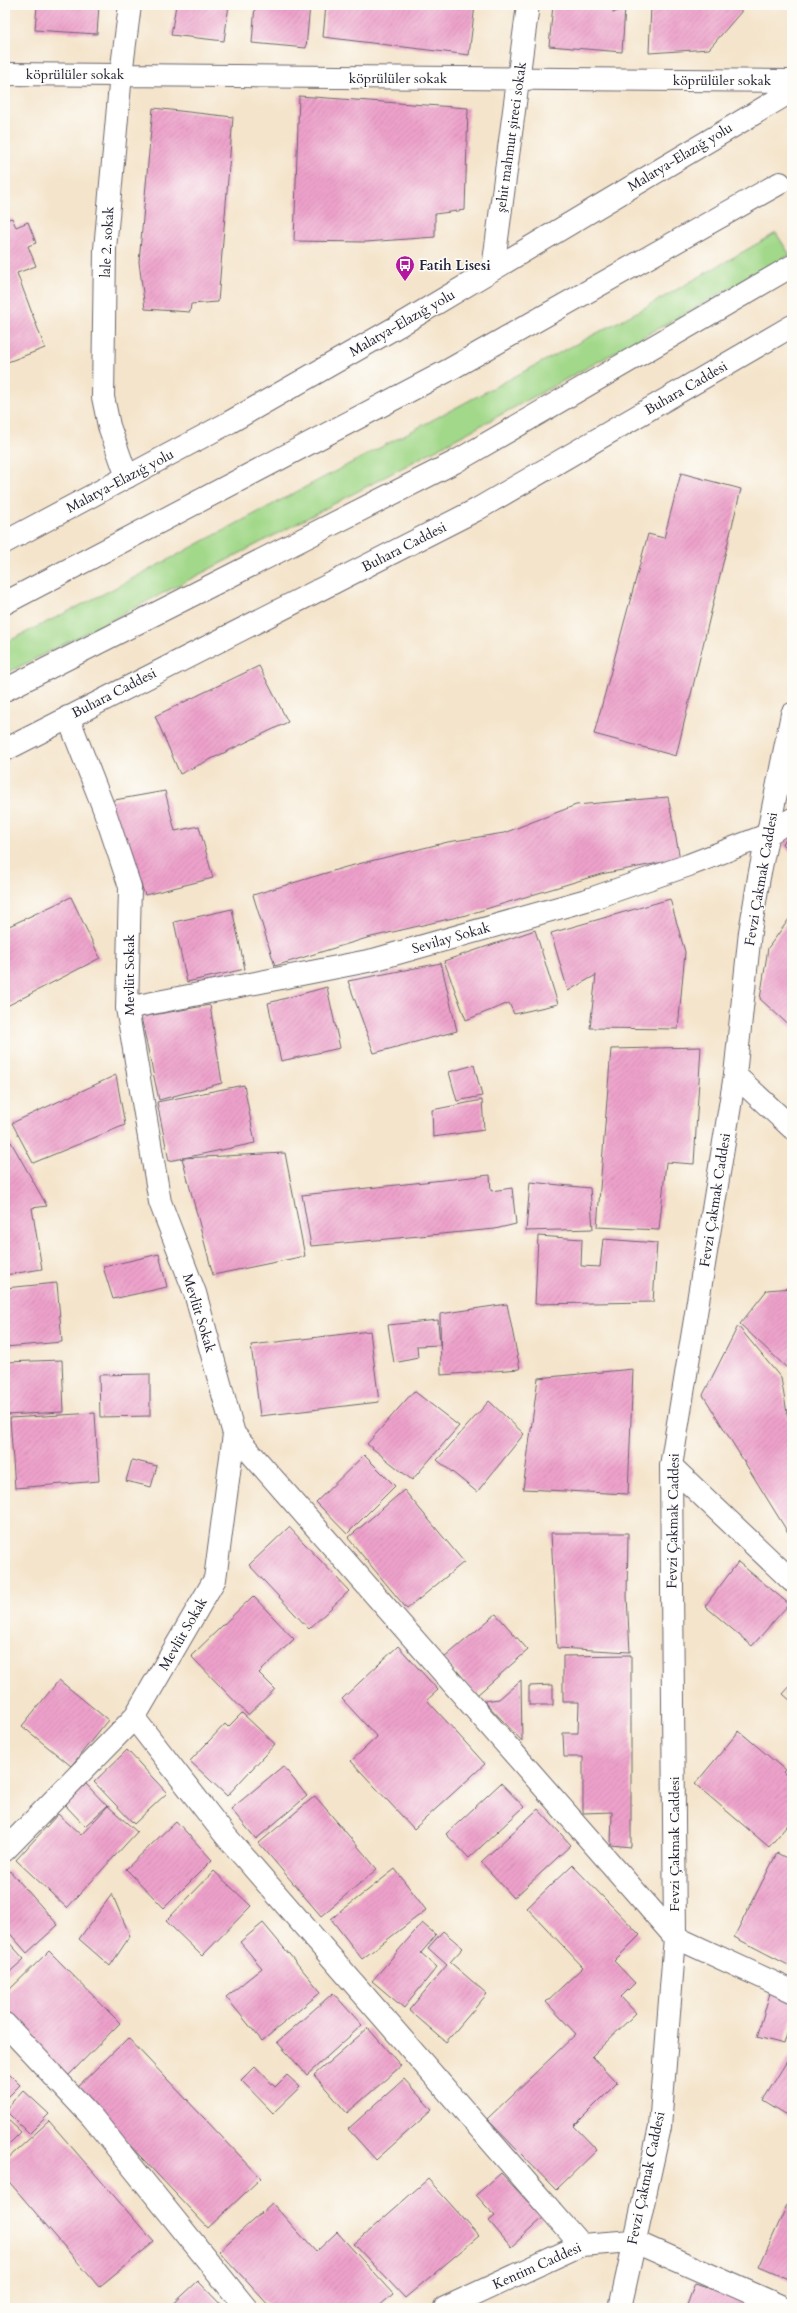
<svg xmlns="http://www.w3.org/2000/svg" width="797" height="2313" font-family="Cardo,serif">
<defs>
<pattern id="building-hatch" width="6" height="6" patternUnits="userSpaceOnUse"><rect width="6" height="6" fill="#eda1ca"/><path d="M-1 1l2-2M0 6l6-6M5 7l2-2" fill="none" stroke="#cb8aae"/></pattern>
</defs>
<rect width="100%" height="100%" fill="#fdfcf7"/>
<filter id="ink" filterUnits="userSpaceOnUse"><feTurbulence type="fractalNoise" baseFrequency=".025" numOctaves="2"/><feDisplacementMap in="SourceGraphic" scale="8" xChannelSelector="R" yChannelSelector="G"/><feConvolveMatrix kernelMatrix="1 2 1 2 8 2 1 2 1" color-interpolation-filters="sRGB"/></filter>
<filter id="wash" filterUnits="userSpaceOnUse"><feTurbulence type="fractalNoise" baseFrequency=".012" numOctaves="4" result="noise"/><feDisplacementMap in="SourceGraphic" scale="16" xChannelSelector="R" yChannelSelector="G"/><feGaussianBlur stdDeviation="0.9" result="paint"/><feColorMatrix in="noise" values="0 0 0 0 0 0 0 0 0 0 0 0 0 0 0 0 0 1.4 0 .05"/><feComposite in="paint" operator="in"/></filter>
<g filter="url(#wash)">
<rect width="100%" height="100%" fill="#f4e4cb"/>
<!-- green -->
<path fill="#a2d889" stroke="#627d62" d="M 776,233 L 790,255 C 531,401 270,540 5,674 L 5,643 L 109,591 L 648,306 Z"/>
<g id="blocks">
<!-- building -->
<path fill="url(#building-hatch)" d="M 37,5 L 99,5 L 97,34 L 35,30 Z
M 176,5 L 229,5 L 224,41 L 171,35 Z
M 255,5 L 310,5 L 306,48 L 252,43 Z
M 326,5 L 475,5 L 469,55 L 323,37 Z
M 553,5 L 614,5 L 613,13 L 625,8 L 622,52 L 549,46 Z
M 651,5 L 741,5 L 741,12 L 709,49 L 649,53 Z
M 299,96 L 468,108 L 465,210 L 435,214 L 435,237 L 366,242 L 294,241 Z
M 153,108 L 233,117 L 218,302 L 191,304 L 190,312 L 145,309 L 139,262 Z
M 12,218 L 16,227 L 28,222 L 36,243 L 28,246 L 36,266 L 17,273 L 45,348 L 5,363 L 5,220 Z
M 681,473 L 741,489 L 676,756 L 594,734 L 648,534 L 664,538 Z
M 259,666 L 288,722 L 180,774 L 155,716 Z
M 165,791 L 175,831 L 199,826 L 213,878 L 145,895 L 109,801 Z
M 668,797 L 680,859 L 601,874 L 466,915 L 367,938 L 275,966 L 253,895 L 346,867 L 448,842 L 504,833 L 576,805 Z
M 792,835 L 792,854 L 782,844 Z
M 71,897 L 100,958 L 5,1007 L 5,928 Z
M 670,899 L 685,952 L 678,1029 L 590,1028 L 596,975 L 568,991 L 551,933 Z
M 232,909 L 245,969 L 187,982 L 174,922 Z
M 792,915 L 792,1028 L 760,999 L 768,948 Z
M 535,930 L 558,1004 L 514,1014 L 509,1003 L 466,1020 L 444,961 Z
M 441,963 L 457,1031 L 374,1053 L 348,981 Z
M 327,987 L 340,1048 L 281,1061 L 268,1003 Z
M 210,1005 L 222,1083 L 159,1100 L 141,1017 Z
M 701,1047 L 694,1164 L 666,1162 L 659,1230 L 597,1227 L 611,1049 Z
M 474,1065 L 482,1096 L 457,1101 L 449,1072 Z
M 116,1075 L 125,1125 L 33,1163 L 12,1123 Z
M 244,1085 L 255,1143 L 169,1161 L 157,1102 Z
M 482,1100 L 484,1130 L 433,1137 L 432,1110 Z
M 11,1142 L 47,1206 L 32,1208 L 42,1269 L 5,1275 L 5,1145 Z
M 285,1153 L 305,1256 L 213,1275 L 182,1158 Z
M 490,1175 L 491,1191 L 512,1188 L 516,1224 L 495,1229 L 311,1246 L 302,1195 Z
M 530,1182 L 590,1188 L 593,1229 L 526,1231 Z
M 538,1236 L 582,1239 L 581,1266 L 600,1267 L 603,1239 L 657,1243 L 653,1302 L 535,1304 Z
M 159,1254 L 167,1287 L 113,1299 L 103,1267 Z
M 57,1283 L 62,1342 L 5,1347 L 5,1288 Z
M 792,1288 L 792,1362 L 787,1368 L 740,1324 L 767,1290 Z
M 507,1304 L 520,1369 L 441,1375 L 440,1314 Z
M 438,1320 L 440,1345 L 417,1346 L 418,1358 L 394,1363 L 388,1325 Z
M 738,1326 L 781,1378 L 787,1413 L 792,1407 L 792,1417 L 787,1413 L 792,1437 L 792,1539 L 703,1395 Z
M 370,1331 L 379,1402 L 260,1416 L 251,1345 Z
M 62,1360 L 64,1412 L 5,1415 L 5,1362 Z
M 633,1369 L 628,1494 L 523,1489 L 538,1378 Z
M 150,1374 L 150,1416 L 100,1417 L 99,1375 Z
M 414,1391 L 459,1426 L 412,1480 L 367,1444 Z
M 489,1401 L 524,1434 L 477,1492 L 437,1460 Z
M 95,1413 L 99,1481 L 15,1488 L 10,1418 Z
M 364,1455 L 395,1486 L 347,1534 L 316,1502 Z
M 132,1460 L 157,1466 L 151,1487 L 126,1481 Z
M 404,1490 L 464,1562 L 407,1609 L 348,1538 Z
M 289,1527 L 349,1591 L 309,1629 L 249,1565 Z
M 551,1533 L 628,1533 L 627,1596 L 630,1652 L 557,1648 Z
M 738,1562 L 789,1604 L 752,1646 L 705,1606 Z
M 253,1596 L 294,1639 L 259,1673 L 275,1689 L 248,1715 L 191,1656 Z
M 496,1614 L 528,1650 L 477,1695 L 444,1658 Z
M 398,1646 L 438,1690 L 427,1700 L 485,1764 L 414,1829 L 351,1761 L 377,1737 L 342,1699 Z
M 631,1655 L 631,1847 L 611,1845 L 612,1812 L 583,1813 L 583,1757 L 564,1757 L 563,1733 L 578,1733 L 579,1702 L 563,1702 L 563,1656 Z
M 59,1680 L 108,1720 L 71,1766 L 22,1726 Z
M 521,1680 L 522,1741 L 484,1701 L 499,1699 Z
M 792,1684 L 792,1702 L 783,1694 Z
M 553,1685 L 553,1705 L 529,1705 L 529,1686 Z
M 242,1713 L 275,1744 L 227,1796 L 190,1761 L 225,1724 L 228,1727 Z
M 739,1731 L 785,1770 L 783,1772 L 792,1780 L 792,1820 L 769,1847 L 695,1784 Z
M 127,1750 L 167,1793 L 134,1824 L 94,1782 Z
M 283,1766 L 307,1796 L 256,1839 L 231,1809 Z
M 501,1783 L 524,1807 L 469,1858 L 446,1834 Z
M 86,1784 L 107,1806 L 85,1826 L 65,1805 Z
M 315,1796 L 377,1869 L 321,1916 L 259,1843 Z
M 108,1806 L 137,1832 L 67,1908 L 16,1860 L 58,1814 L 81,1835 Z
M 538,1809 L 571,1845 L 514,1898 L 481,1862 Z
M 176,1821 L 212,1860 L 164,1908 L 126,1869 Z
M 777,1853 L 792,1861 L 792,1967 L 734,1937 Z
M 572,1865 L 640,1935 L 614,1961 L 635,1983 L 621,1997 L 636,2013 L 592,2056 L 617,2083 L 574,2126 L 597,2150 L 556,2190 L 487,2119 L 576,2034 L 546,2002 L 583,1967 L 527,1908 Z
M 395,1869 L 426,1910 L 362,1959 L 331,1919 Z
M 9,1870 L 58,1925 L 27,1953 L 5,1928 L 5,1873 Z
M 214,1871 L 251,1906 L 202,1956 L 166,1921 Z
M 112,1894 L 130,1936 L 110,1966 L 79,1939 Z
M 263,1923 L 321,1992 L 262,2041 L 226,1997 L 262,1968 L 240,1942 Z
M 422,1923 L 436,1935 L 421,1953 L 437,1967 L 404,2008 L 372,1981 Z
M 443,1931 L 463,1948 L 450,1962 L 487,1994 L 446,2042 L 409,2010 L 447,1965 L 428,1948 Z
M 5,1938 L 24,1959 L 5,1976 Z
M 49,1951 L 120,2023 L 66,2078 L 5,2016 L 5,1994 Z
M 333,1993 L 362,2025 L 307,2075 L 277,2042 Z
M 770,1993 L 792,2000 L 792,2017 L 784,2044 L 757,2037 Z
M 368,2028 L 401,2066 L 347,2113 L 314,2075 Z
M 128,2038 L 261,2178 L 208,2228 L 76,2088 Z
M 792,2053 L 792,2118 L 763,2100 Z
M 255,2066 L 275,2087 L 287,2075 L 300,2087 L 273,2113 L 241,2080 Z
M 5,2070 L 20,2085 L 5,2100 Z
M 404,2079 L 432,2110 L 376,2160 L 348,2129 Z
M 23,2090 L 49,2114 L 29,2134 L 5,2110 Z
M 5,2117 L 21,2132 L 5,2148 Z
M 49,2121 L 154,2242 L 99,2287 L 5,2177 L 5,2161 Z
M 501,2173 L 543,2218 L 511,2247 L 489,2221 L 495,2216 L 476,2195 Z
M 428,2179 L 479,2236 L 405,2298 L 354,2244 Z
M 272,2203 L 316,2252 L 337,2232 L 393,2294 L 377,2308 L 271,2308 L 219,2251 Z
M 787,2205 L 792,2207 L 792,2281 L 759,2267 Z
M 198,2281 L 224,2308 L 169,2308 Z
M 695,2283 L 750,2301 L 748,2308 L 686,2308 Z"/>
</g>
</g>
<g filter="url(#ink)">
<use href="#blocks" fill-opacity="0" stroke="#6c666d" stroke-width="1"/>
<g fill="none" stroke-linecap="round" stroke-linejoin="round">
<!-- street casing -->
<g stroke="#6c666d" stroke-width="24">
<path id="street" d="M 5,74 L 792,81
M 493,269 L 528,5
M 127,477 L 109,426 L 103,397 L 105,249 L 121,74 L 130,5
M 127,1008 L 373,960 L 590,899 L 689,865 L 767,835 L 792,819
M 735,1075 L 792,1128
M 234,1434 L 675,1937 L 792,1991
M 671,1466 L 792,1581
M 134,1718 L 225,1835 L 581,2245
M 5,1850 L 134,1718 L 215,1579 L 234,1434 L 195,1293 L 160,1202 L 127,1008 L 130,887 L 104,809 L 68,717
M 5,2024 L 92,2117 L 246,2308
M 633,2241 L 785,2308"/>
</g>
<!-- secondary casing -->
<g stroke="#6c666d" stroke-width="24">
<path id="secondary" d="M 5,542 L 230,422 L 400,325 L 792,91
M 5,750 L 476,510 L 792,326
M 445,2308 L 581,2245 L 633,2241
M 620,2308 L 660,2127 L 675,1937 L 671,1466 L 735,1075 L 750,932 L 759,877 L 792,714"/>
</g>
<!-- highway casing -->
<g stroke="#6c666d" stroke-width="24">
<path id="highway" d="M 5,603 L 447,371 L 780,183
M 5,690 L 455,462 L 792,266"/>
</g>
<!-- street -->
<use href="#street" stroke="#fff" stroke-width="22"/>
<!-- secondary -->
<use href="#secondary" stroke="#fff" stroke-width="22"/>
<!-- highway -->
<use href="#highway" stroke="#fff" stroke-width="22"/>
</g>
</g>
<!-- icons -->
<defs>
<g id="bus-pin" transform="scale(1)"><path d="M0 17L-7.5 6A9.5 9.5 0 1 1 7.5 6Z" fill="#b5179e" stroke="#fdfcf7"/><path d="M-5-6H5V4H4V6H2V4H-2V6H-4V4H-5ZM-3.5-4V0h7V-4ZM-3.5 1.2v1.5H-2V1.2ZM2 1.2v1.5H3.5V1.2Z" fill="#fff"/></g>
</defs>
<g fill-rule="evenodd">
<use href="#bus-pin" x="405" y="265"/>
</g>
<g text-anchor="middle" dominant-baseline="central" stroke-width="3" stroke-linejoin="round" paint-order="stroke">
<!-- street labels -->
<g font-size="14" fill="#22223b" stroke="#fdfcf7">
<text x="75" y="74">köprülüler sokak</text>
<text x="398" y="78">köprülüler sokak</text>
<text x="722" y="80">köprülüler sokak</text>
<text transform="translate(511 137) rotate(-82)">şehit mahmut şireci sokak</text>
<text transform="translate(680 157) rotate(-31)">Malatya-Elazığ yolu</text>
<text transform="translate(107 242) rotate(-87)">lale 2. sokak</text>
<text transform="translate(402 323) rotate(-30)">Malatya-Elazığ yolu</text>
<text transform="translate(686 388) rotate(-30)">Buhara Caddesi</text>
<text transform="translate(120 481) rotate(-28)">Malatya-Elazığ yolu</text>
<text transform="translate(404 547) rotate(-27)">Buhara Caddesi</text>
<text transform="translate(114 693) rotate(-27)">Buhara Caddesi</text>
<text transform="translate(761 879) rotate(-80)">Fevzi Çakmak Caddesi</text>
<text transform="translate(451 938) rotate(-16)">Sevilay Sokak</text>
<text transform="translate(129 975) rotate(-90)">Mevlüt Sokak</text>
<text transform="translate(715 1200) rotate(-81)">Fevzi Çakmak Caddesi</text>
<text transform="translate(199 1313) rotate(73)">Mevlüt Sokak</text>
<text transform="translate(673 1521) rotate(-89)">Fevzi Çakmak Caddesi</text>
<text transform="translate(183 1634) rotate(-60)">Mevlüt Sokak</text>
<text transform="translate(674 1844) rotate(-90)">Fevzi Çakmak Caddesi</text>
<text transform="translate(646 2178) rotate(-78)">Fevzi Çakmak Caddesi</text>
<text transform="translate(537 2266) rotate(-24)">Kentim Caddesi</text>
</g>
<!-- poi labels -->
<g font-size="14" font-weight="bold" fill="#22223b" stroke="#fdfcf7" text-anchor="start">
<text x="419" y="265">Fatih Lisesi</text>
</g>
</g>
<!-- margin -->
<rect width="797" height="2313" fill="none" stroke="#fdfcf7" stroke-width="20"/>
</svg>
